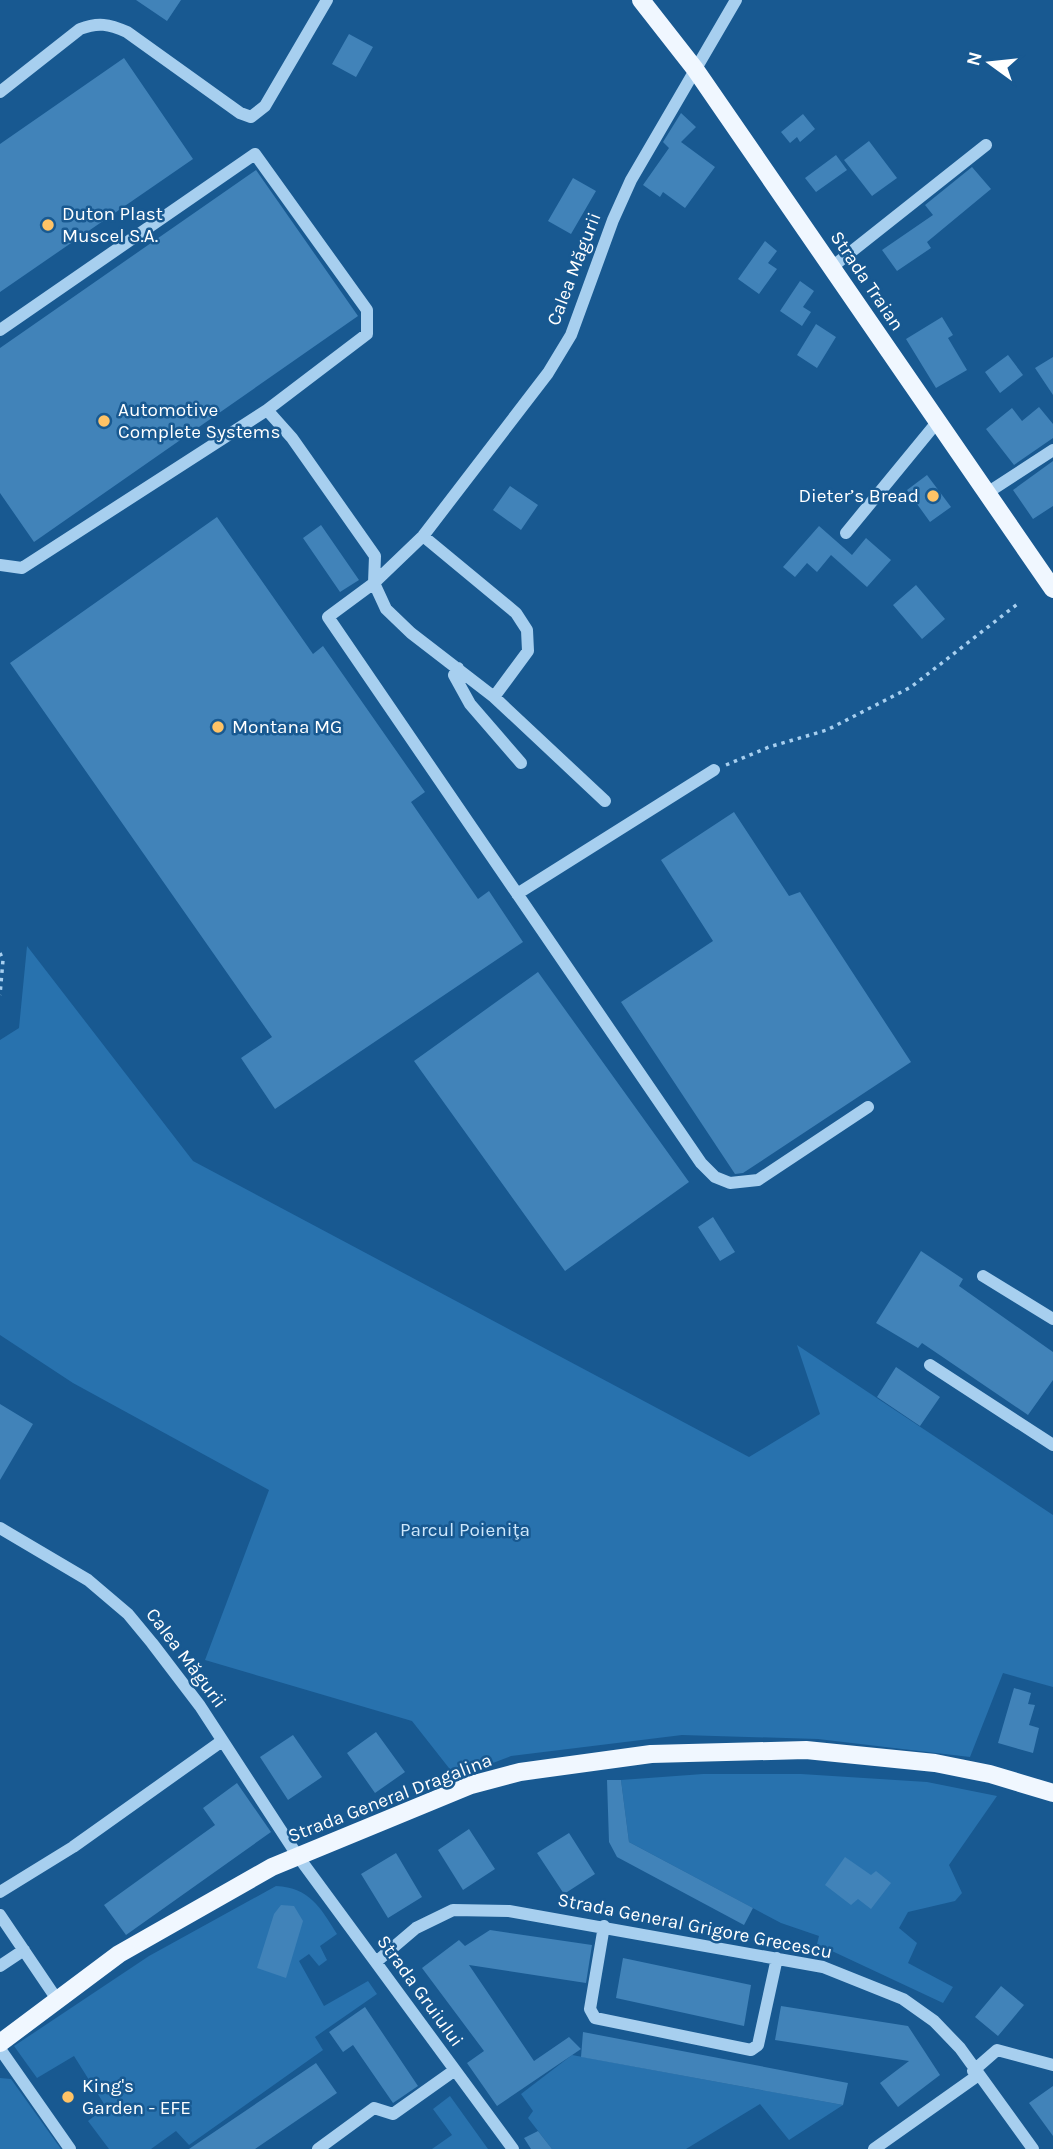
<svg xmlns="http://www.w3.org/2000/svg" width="1053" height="2149" font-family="Karla,sans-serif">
<rect width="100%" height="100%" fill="#185991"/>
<!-- green -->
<path fill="#2872ae" d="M 27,946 L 193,1161 L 749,1457 L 820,1414 L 797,1345 L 1053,1515 L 1053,1687 L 1003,1673 L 970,1757 L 818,1739 L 682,1735 L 511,1756 L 456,1777 L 412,1721 L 205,1660 L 269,1490 L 73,1383 L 0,1335 L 0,1040 L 19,1028 Z
M 703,1774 L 801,1774 L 927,1782 L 997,1796 L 949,1865 L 962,1893 L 955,1901 L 908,1912 L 899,1928 L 917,1943 L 908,1963 L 953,1987 L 943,2003 L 817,1944 L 819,1936 L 781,1923 L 629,1842 L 621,1780 Z
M 276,1886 C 310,1888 320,1907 337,1934 L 320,1946 L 327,1960 L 319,1966 L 309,1954 L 299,1961 L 324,2006 L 368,1981 L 377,1994 L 315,2037 L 323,2050 L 189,2145 L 176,2131 L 151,2149 L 109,2149 L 88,2121 L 106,2107 L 74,2056 L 37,2078 L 14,2046 L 149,1956 Z
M 572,2055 L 843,2105 L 789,2140 L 760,2104 L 686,2149 L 552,2149 L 528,2118 L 533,2111 L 521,2094 Z
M 0,2078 L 11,2079 L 61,2149 L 0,2149 Z
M 450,2096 L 488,2149 L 432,2149 L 452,2135 L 433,2109 Z"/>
<!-- building -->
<path fill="#4183b9" d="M 136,0 L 181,0 L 167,21 Z
M 349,34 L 373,47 L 356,77 L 332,64 Z
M 124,58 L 193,159 L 0,292 L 0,144 Z
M 681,113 L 696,127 L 681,142 L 715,167 L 685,208 L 663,192 L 660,197 L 643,185 L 669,148 L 663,142 Z
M 803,114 L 815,129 L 800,142 L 797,137 L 790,143 L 781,132 Z
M 869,141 L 897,178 L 872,196 L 844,160 Z
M 836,155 L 847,170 L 816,192 L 805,178 Z
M 972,167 L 991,189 L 927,242 L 931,248 L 897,271 L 882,250 L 933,215 L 925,205 Z
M 256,170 L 358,316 L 34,542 L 0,493 L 0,348 Z
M 573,178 L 596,191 L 571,234 L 548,221 Z
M 765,241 L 777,251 L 768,263 L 777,269 L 759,294 L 738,279 Z
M 800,281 L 814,291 L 803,307 L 811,312 L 802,326 L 780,311 Z
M 942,317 L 953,335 L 948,338 L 967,370 L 936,388 L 906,339 Z
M 816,324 L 836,337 L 817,368 L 797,355 Z
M 1008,355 L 1023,375 L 1000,393 L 985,372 Z
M 1053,357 L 1053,395 L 1035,368 Z
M 1039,407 L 1053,424 L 1053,438 L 1014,465 L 986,429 L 1012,408 L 1022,421 Z
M 1053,461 L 1053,506 L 1033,519 L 1013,490 Z
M 927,475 L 951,507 L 930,522 L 907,490 Z
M 510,486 L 538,505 L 521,530 L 493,510 Z
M 217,517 L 313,654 L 323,646 L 425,792 L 411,802 L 478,899 L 489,891 L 523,942 L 275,1109 L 241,1058 L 272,1037 L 10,663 Z
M 321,525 L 359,580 L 340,592 L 303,538 Z
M 819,526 L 852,555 L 866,538 L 891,560 L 867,587 L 831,555 L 817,572 L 807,563 L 795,577 L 783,567 Z
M 916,585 L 945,619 L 922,639 L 893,605 Z
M 734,812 L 789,896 L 800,892 L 911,1062 L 743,1173 L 735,1174 L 621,1002 L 713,941 L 661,860 Z
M 538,972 L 689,1182 L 565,1271 L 414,1061 Z
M 713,1217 L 735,1252 L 720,1261 L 698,1227 Z
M 921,1251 L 963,1279 L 959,1286 L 1053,1352 L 1053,1380 L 1028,1415 L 922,1343 L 918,1348 L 876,1323 Z
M 896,1367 L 940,1397 L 920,1426 L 877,1397 Z
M 0,1404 L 33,1424 L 0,1480 Z
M 1014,1688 L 1031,1693 L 1028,1704 L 1035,1705 L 1029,1725 L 1039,1728 L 1033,1753 L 998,1743 Z
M 376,1732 L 405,1772 L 375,1793 L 347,1753 Z
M 293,1735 L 322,1777 L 288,1800 L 260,1757 Z
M 607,1780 L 621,1780 L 629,1842 L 753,1908 L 744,1925 L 617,1857 L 609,1842 Z
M 237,1783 L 271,1832 L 126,1935 L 104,1905 L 215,1825 L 203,1808 Z
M 469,1829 L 495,1869 L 463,1890 L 438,1850 Z
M 569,1833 L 595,1874 L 564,1894 L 537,1853 Z
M 396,1853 L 422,1897 L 388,1918 L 361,1874 Z
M 845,1857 L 871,1875 L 876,1871 L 891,1883 L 871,1909 L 858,1899 L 851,1905 L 825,1885 Z
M 281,1905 L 294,1906 L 303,1921 L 286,1978 L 257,1968 L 274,1914 Z
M 490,1930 L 592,1945 L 586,1983 L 469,1965 L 534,2061 L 569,2037 L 581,2049 L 497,2106 L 467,2063 L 484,2051 L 422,1968 L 459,1940 L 465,1946 Z
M 623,1958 L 751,1985 L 744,2026 L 616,1998 Z
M 1001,1986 L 1024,2005 L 998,2036 L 975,2017 Z
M 781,2006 L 908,2026 L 940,2075 L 898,2107 L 880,2083 L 909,2061 L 775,2040 Z
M 365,2007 L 418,2086 L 393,2103 L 353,2045 L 343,2052 L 329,2032 Z
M 583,2032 L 848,2083 L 843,2105 L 581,2057 Z
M 316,2063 L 337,2093 L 255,2149 L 189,2149 Z
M 1053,2086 L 1053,2136 L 1029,2103 Z
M 538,2131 L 552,2149 L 531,2149 L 524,2138 Z"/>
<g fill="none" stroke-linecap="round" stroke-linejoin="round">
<!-- path -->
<path stroke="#a7cfef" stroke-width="3.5" stroke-dasharray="3.5 5" stroke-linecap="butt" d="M 726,765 L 769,747 L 827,730 L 911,687 L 1020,602
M 0,953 L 3,960 L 0,995"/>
<!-- minor -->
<path stroke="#a7cfef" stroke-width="12" d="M 736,0 L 631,180 L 613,220 L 571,335 L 548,373 L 423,536 L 374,583 L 328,617 L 701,1163 L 715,1177 L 730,1183 L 758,1180 L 868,1107
M 0,92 L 80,29 C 98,22 109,24 127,32 L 240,113 L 251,117 L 265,106 L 327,0
M 832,267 L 986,145
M 0,330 L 255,154 L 367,310 L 367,334 L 267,410 L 22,568 L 0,565
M 267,410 L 292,438 L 375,556 L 374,583 L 386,609 L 411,633 L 494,697 L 605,801
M 987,493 L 1053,450
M 846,533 L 938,421
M 423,536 L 516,613 L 527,630 L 528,651 L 494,697
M 458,668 L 454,675 L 470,704 L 521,763
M 517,894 L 714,770
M 983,1276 L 1053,1319
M 930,1365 L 1053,1445
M 0,1528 L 88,1580 L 128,1614 L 152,1643 L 200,1706 L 297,1855 L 513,2149
M 0,1892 L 73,1847 L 222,1741
M 0,1915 L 56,1998
M 604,1926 L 590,2009 L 595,2018 L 751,2050 L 758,2045 L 777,1958
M 376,1962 L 416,1928 L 453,1910 L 509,1911 L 823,1967 L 903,1999 L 934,2021 L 960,2048 L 1033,2149
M 0,1966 L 24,1950
M 0,2049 L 70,2149
M 973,2071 L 997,2050 L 1053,2065
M 318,2149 L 374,2108 L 393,2114 L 455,2070
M 874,2149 L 977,2076"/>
<!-- major -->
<path stroke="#f0f7ff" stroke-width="18" d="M 641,0 L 695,69 L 1053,589
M 0,2043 L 119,1954 L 272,1867 L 471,1785 L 520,1772 L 651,1754 L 806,1750 L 935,1763 L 990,1774 L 1053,1793"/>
</g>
<!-- markers -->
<g fill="#ffc366" stroke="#185991" stroke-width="2.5">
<circle cx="48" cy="225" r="7"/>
<circle cx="104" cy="421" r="7"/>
<circle cx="933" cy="496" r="7"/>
<circle cx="218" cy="727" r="7"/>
<circle cx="68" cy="2097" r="7"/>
</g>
<g text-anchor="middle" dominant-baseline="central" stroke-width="5" stroke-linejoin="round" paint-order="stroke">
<!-- poi labels -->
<g font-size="19" fill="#fff" stroke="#185991" text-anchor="start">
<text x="62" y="214">Duton Plast<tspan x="62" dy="22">Muscel S.A.</tspan></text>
<text x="118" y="410">Automotive<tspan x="118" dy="22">Complete Systems</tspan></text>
<text x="919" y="496" text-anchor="end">Dieter’s Bread</text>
<text x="232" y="727">Montana MG</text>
<text x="82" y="2086">King's<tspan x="82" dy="22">Garden - EFE</tspan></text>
</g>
<!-- street labels -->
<g font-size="19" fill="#fff" stroke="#185991">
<text transform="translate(574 269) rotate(-69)">Calea Măgurii</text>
<text transform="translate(867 281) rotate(56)">Strada Traian</text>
<text transform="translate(186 1658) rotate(53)">Calea Măgurii</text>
<text transform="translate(390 1798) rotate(-21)">Strada General Dragalina</text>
<text transform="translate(695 1926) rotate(11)">Strada General Grigore Grecescu</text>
<text transform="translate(420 1991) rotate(54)">Strada Gruiului</text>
</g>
<!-- park labels -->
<g font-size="19" fill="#cee7fb" stroke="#185991">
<text x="465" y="1530">Parcul Poieniţa</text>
</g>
</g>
<!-- north arrow -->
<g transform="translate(990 63) rotate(285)" stroke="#185991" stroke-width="5" paint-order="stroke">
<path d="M0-5L12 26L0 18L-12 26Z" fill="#ffffff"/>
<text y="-10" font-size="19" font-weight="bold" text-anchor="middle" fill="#ffffff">N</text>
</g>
</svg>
